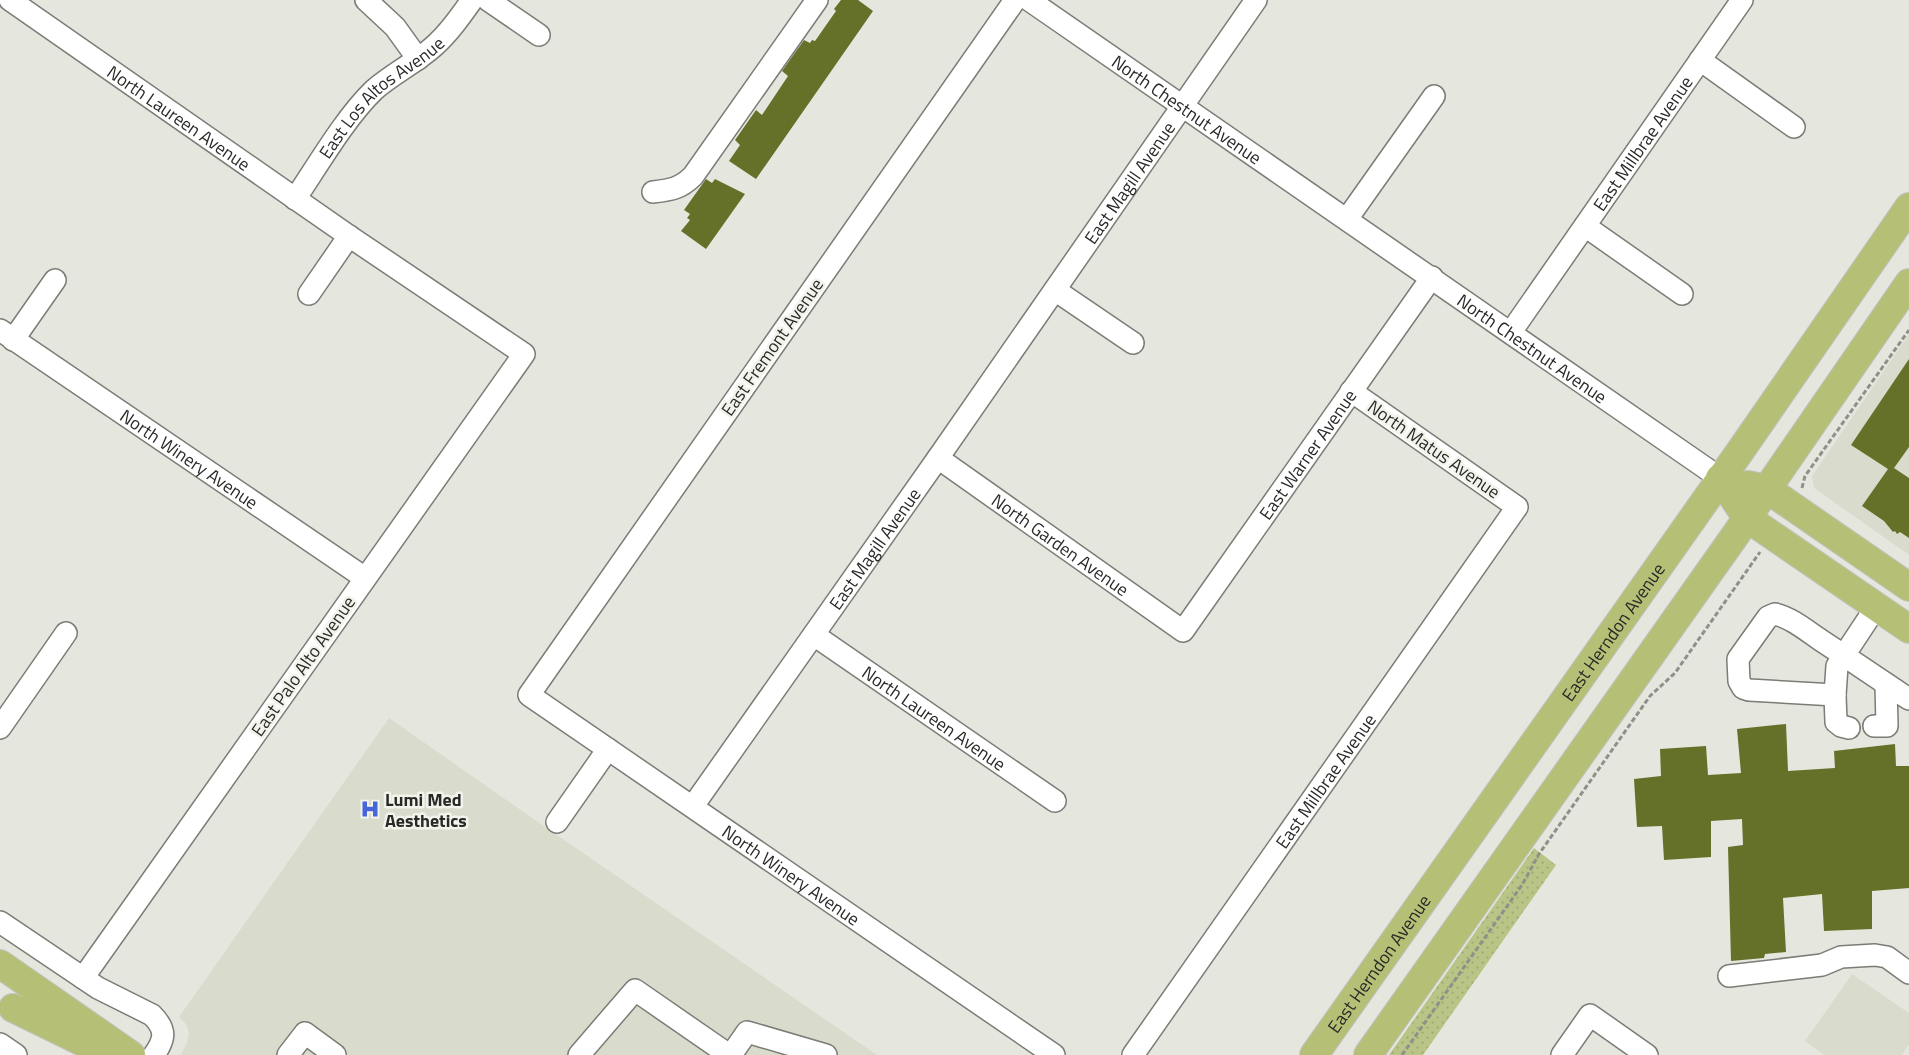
<svg xmlns="http://www.w3.org/2000/svg" width="1909" height="1055" font-family="'Titillium Web',sans-serif">
<defs>
<pattern id="park-dots" width="8" height="8" patternUnits="userSpaceOnUse" patternTransform="scale(1.25)"><rect width="8" height="8" fill="#b8c586"/><path d="M2 2h.1M6 6h.1" fill="none" stroke="#9ea974" stroke-width="1.8" stroke-linecap="round"/></pattern>
</defs>
<rect width="100%" height="100%" fill="#e5e7df"/>
<!-- built -->
<path fill="#d9dccd" d="M 1909,334 L 1909,555 L 1814,488 L 1812,476 Z
M 389,718 L 538,822 L 877,1055 L 181,1055 L 187,1043 L 189,1033 L 186,1024 L 179,1017 Z
M 1852,974 L 1909,1013 L 1909,1044 L 1902,1055 L 1824,1055 L 1805,1041 Z"/>
<!-- park -->
<path fill="url(#park-dots)" d="M 1534,848 L 1556,865 L 1423,1055 L 1389,1055 Z"/>
<!-- building -->
<path fill="#657129" d="M 841,0 L 858,0 L 873,11 L 756,179 L 729,161 L 740,145 L 735,140 L 756,110 L 762,115 L 788,76 L 782,71 L 804,40 L 810,43 L 812,40 L 815,41 L 836,11 L 834,9 Z
M 706,179 L 712,183 L 715,179 L 745,194 L 706,249 L 681,231 L 690,220 L 687,218 L 690,214 L 684,210 Z
M 1909,359 L 1909,447 L 1894,468 L 1909,478 L 1909,538 L 1900,532 L 1897,534 L 1895,531 L 1893,532 L 1884,521 L 1862,506 L 1888,469 L 1851,445 Z
M 1786,724 L 1788,771 L 1835,768 L 1834,751 L 1895,744 L 1896,766 L 1909,766 L 1909,888 L 1872,891 L 1872,929 L 1824,931 L 1822,894 L 1783,898 L 1786,952 L 1765,954 L 1764,958 L 1731,961 L 1728,847 L 1743,845 L 1742,819 L 1711,821 L 1711,857 L 1664,860 L 1662,826 L 1637,827 L 1634,779 L 1661,776 L 1660,749 L 1706,746 L 1708,775 L 1741,773 L 1737,729 Z"/>
<g fill="none" stroke-linecap="round" stroke-linejoin="round">
<!-- minor casing -->
<g stroke="#7a7c75" stroke-width="24">
<g id="minor">
<path id="s1" d="M 10,0 L 349,236 L 524,354 L 83,978"/>
<path d="M 366,0 L 395,27 L 418,59"/>
<path d="M 488,0 L 539,35"/>
<path id="s2" d="M 1015,0 L 529,695 L 1054,1055"/>
<path id="s3" d="M 1029,0 L 1720,478"/>
<path d="M 1700,60 L 1794,127"/>
<path d="M 653,192 C 670,190 680,189 693,176 L 817,0"/>
<path id="s4" d="M 295,199 C 318,165 345,118 374,90 C 392,74 415,63 433,47 C 448,34 460,17 472,0"/>
<path d="M 1347,219 L 1434,96"/>
<path d="M 1585,226 L 1682,294"/>
<path d="M 1055,290 L 1133,343"/>
<path d="M 309,294 L 349,236"/>
<path id="s5" d="M 0,330 L 365,578"/>
<path id="s6" d="M 1511,332 L 1742,0"/>
<path d="M 13,340 L 55,280"/>
<path id="s7" d="M 938,458 L 1183,631 L 1432,277"/>
<path d="M 1876,607 L 1837,666 L 1835,695 L 1749,690 L 1743,688 L 1739,681 L 1738,659 L 1768,617 L 1775,614 C 1792,618 1807,631 1822,641 C 1851,660 1880,680 1909,699"/>
<path id="s8" d="M 814,635 L 1055,801"/>
<path d="M 1835,695 L 1836,722 L 1841,726 L 1849,728"/>
<path d="M 1874,726 L 1887,726 L 1886,684"/>
<path d="M 0,728 L 66,633"/>
<path id="s9" d="M 693,806 L 938,458 L 1256,0"/>
<path d="M 557,822 L 608,749"/>
<path d="M 0,922 L 98,988 L 152,1015 C 167,1030 165,1039 154,1055"/>
<path d="M 1729,976 L 1822,965 L 1841,957 L 1875,955 L 1887,957 L 1909,973"/>
<path d="M 0,1044 L 16,1055"/>
<path d="M 288,1055 L 305,1033 L 335,1055"/>
<path d="M 579,1055 L 635,990 L 729,1055"/>
<path d="M 731,1055 L 747,1032 L 826,1055"/>
<path id="s10" d="M 1133,1055 L 1517,507 L 1351,391"/>
<path d="M 1562,1055 L 1590,1015 L 1647,1055"/>
</g>
</g>
<!-- major casing -->
<g stroke="#c3c3c3" stroke-width="30">
<g id="major">
<path d="M 1720,478 L 1747,518 L 1909,629"/>
<path d="M 1748,485 L 1767,489 L 1909,587"/>
<path d="M 0,964 L 131,1055"/>
<path d="M 13,1008 L 99,1050"/>
<path id="s11" d="M 1314,1055 L 1741,450 L 1909,207"/>
<path d="M 1368,1055 L 1734,537 L 1909,283"/>
</g>
</g>
<!-- path -->
<path stroke="#8e908a" stroke-width="3" stroke-dasharray="5 2.5" stroke-linecap="butt" d="M 1802,488 L 1805,476 L 1909,330
M 1402,1055 L 1522,885 L 1539,854 L 1650,696 L 1675,673 L 1760,552"/>
<!-- minor -->
<use href="#minor" stroke="#fff" stroke-width="21"/>
<!-- major -->
<use href="#major" stroke="#b5c076" stroke-width="28"/>
</g>
<!-- icons -->
<defs>
<g id="hospital-bare" transform="scale(1.5)"><path d="M-5-5h3v3.5h4V-5h3V5h-3V1.5h-4V5h-3Z" fill="#4565d8" stroke="#f2f4ec" stroke-width="2.5" paint-order="stroke"/></g>
</defs>
<g fill-rule="evenodd">
<use href="#hospital-bare" x="370" y="809"/>
</g>
<g text-anchor="middle" dominant-baseline="central" stroke-width="5" stroke-linejoin="round" paint-order="stroke">
<!-- street labels -->
<g font-size="18" fill="#292a27" stroke="#f2f4ec">
<text stroke="none"><textPath href="#s4" startOffset="135">East Los Altos Avenue</textPath></text>
<text stroke="none"><textPath href="#s3" startOffset="192">North Chestnut Avenue</textPath></text>
<text stroke="none"><textPath href="#s1" startOffset="206">North Laureen Avenue</textPath></text>
<text stroke="none"><textPath href="#s6" startOffset="230">East Millbrae Avenue</textPath></text>
<text stroke="none"><textPath href="#s9" startOffset="761">East Magill Avenue</textPath></text>
<text transform="translate(772 347) rotate(-55)">East Fremont Avenue</text>
<text stroke="none"><textPath href="#s3" startOffset="612">North Chestnut Avenue</textPath></text>
<text transform="translate(1434 449) rotate(35)">North Matus Avenue</text>
<text stroke="none"><textPath href="#s7" startOffset="516">East Warner Avenue</textPath></text>
<text stroke="none"><textPath href="#s5" startOffset="229">North Winery Avenue</textPath></text>
<text stroke="none"><textPath href="#s7" startOffset="150">North Garden Avenue</textPath></text>
<text stroke="none"><textPath href="#s9" startOffset="315">East Magill Avenue</textPath></text>
<text stroke="none"><textPath href="#s11" startOffset="518">East Herndon Avenue</textPath></text>
<text transform="translate(303 666) rotate(-55)">East Palo Alto Avenue</text>
<text stroke="none"><textPath href="#s8" startOffset="146">North Laureen Avenue</textPath></text>
<text stroke="none"><textPath href="#s10" startOffset="335">East Millbrae Avenue</textPath></text>
<text stroke="none"><textPath href="#s2" startOffset="1166">North Winery Avenue</textPath></text>
<text stroke="none"><textPath href="#s11" startOffset="112">East Herndon Avenue</textPath></text>
</g>
<!-- poi labels -->
<g font-size="18" font-weight="bold" fill="#292a27" stroke="#f2f4ec" text-anchor="start">
<text x="385" y="799">Lumi Med<tspan x="385" dy="21">Aesthetics</tspan></text>
</g>
</g>
</svg>
